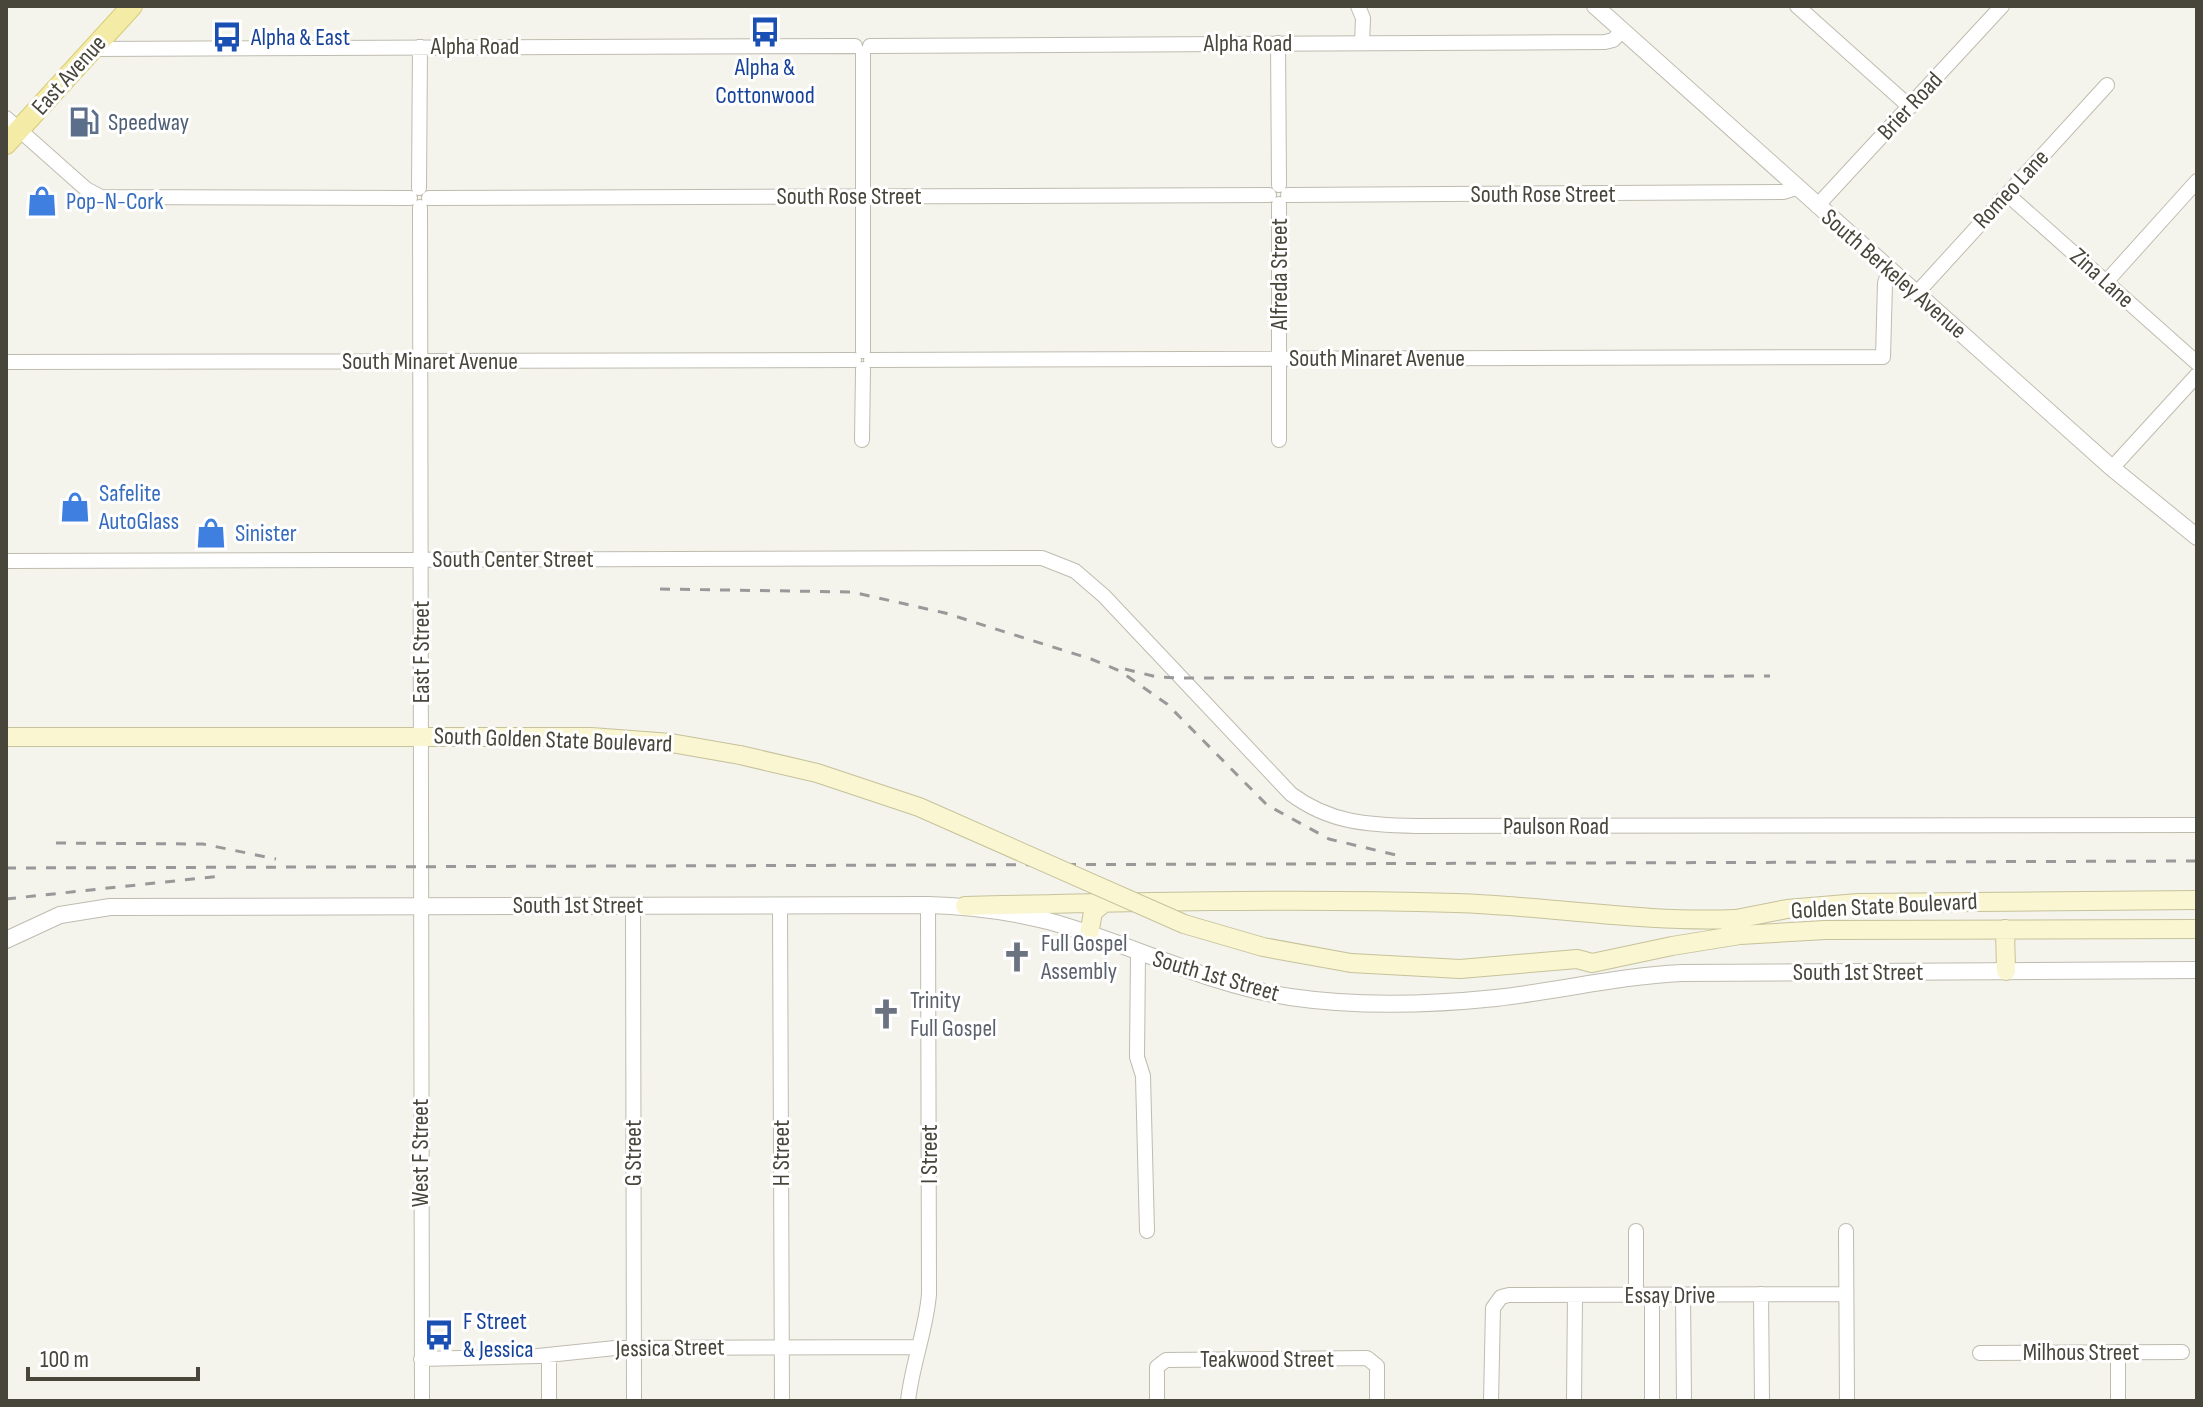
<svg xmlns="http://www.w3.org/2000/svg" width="2203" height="1407" font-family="'Sofia Sans Condensed',sans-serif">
<rect width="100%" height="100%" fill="#f4f3ec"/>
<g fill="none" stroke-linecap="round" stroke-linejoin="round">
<!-- minor casing -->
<g stroke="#bfbcaf" stroke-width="16">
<path id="minor" d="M 1358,6 L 1363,18 L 1362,43
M 1797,6 L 1910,107
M 1278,43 L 1279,185
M 870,46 L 1605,42 L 1613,40 L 1622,31
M 94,49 L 855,46
M 6,118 L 86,189 L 101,197 L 410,198
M 419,188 L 420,47
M 2007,194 L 2197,363
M 1288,195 L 1783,192 L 1796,188
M 429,198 L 1269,195
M 1279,204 L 1279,440
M 1817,206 L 2002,6
M 420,207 L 422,1401
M 2106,282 L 2197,181
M 1916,294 L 2107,85
M 863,351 L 863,53
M 871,360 L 1883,357 L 1885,283 L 1889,270
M 6,362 L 854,360
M 862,440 L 863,369
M 2112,468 L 2197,375
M 6,561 L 1042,558 L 1075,571 L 1104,596 L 1291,794 C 1330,823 1368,825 1416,826 L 2197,825
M 633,905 L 634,1401
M 780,905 L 782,1401
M 1138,954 L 1137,1057 L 1143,1076 L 1147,1231
M 1846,1231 L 1847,1401
M 1761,1294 L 1762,1401
M 1636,1295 L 1636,1231
M 1683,1295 L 1684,1401
M 2118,1352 L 2118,1401
M 1980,1353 L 2182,1352
M 549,1355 L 549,1401
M 421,1359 L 538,1356 L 615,1348 L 918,1347
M 908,1401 C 912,1364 926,1331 929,1294 L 928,905
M 1157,1401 L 1157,1367 L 1166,1360 L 1367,1358 L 1377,1366 L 1377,1401
M 1491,1401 L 1493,1308 L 1501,1297 L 1509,1295 L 1846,1294
M 1574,1401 L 1575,1295
M 1652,1401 L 1652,1295"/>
</g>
<!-- tertiary casing -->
<g stroke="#bfbcaf" stroke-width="18">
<path id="tertiary" d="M 1595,6 L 2112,468 L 2197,537
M 6,940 L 60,915 L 110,907 L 928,905 C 969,906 1008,911 1048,921 C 1130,943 1205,984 1290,997 C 1358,1007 1428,1005 1496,998 C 1558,991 1619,976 1682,973 L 2197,970"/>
</g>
<!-- secondary casing -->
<g stroke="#c6c29a" stroke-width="20">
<path id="secondary" d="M 6,737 L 591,737 L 671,743 L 740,755
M 965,906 C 1129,902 1293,898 1456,903 C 1549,906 1642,923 1735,919
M 1726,921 L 1787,909 L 1858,903 L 2197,900
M 2005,929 L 2006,971
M 1089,935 L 1093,912 L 1104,903
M 1351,963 L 1460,969 L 1577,959 L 1592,963 L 1672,946 L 1740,935 L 1825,930 L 2197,929"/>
</g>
<!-- primary casing -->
<g stroke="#d7cb77" stroke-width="22">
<path id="primary" d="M 6,144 L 132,6"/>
</g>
<!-- minor -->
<use href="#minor" stroke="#fff" stroke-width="14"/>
<!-- tertiary -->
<use href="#tertiary" stroke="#fff" stroke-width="16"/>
<!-- secondary -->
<use href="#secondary" stroke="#f9f6d1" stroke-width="18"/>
<!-- primary -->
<use href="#primary" stroke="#f3eba6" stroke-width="20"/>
<!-- rail -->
<path stroke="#999" stroke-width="3" stroke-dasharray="10 10" stroke-linecap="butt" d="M 660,589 L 852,592 L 945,613 L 1091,659 L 1120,671 L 1167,704 L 1267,805 L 1329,839 L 1396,855
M 1125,669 L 1157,677 L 1181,678 L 1770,676
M 56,843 L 203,844 L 276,859
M 6,868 L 2197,861
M 6,899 L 221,876"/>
<!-- secondary-bridge casing -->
<g stroke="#c6c29a" stroke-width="20" stroke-linecap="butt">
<path id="secondary-bridge" d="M 740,755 L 817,773 L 919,807 L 1184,924 L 1263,947 L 1351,963"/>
</g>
<!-- secondary-bridge -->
<use href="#secondary-bridge" stroke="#f9f6d1" stroke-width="18"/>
</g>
<!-- icons -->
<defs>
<g id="bus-bare" transform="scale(2.4)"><path d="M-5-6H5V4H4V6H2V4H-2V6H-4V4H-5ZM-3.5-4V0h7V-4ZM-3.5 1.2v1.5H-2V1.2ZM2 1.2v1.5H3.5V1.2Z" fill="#1a4fb4" stroke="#fff" stroke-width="2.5" paint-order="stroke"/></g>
<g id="fuel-bare" transform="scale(2.4)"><path d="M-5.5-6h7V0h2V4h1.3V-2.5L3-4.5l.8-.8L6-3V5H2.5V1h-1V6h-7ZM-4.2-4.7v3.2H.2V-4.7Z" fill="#5c6f8a" stroke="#fff" stroke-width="2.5" paint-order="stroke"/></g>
<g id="shop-bare" transform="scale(2.4)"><path d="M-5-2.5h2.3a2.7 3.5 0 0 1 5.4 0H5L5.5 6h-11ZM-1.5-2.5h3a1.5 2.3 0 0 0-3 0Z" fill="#3f7fe0" stroke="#fff" stroke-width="2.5" paint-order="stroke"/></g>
<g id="church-bare" transform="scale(2.4)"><path d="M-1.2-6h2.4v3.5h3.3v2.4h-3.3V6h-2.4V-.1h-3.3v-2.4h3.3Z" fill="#6b7280" stroke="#fff" stroke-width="2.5" paint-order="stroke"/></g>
</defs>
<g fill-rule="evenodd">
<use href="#bus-bare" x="765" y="32"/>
<use href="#bus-bare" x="227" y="37"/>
<use href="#fuel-bare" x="84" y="122"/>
<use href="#shop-bare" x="42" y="201"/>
<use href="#shop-bare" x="75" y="507"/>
<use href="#shop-bare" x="211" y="533"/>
<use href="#church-bare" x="1017" y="957"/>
<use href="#church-bare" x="886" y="1014"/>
<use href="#bus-bare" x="439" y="1335"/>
</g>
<g text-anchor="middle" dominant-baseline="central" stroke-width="6" stroke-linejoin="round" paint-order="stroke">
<!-- transit labels -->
<g font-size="24" fill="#164399" stroke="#fff" text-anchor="start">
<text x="251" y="37">Alpha &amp; East</text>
<text x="765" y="67" text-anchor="middle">Alpha &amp;<tspan x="765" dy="28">Cottonwood</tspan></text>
<text x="463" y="1321">F Street<tspan x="463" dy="28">&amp; Jessica</tspan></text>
</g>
<!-- street labels -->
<g font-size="24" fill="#48453a" stroke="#fff">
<text x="1248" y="43">Alpha Road</text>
<text x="475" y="46">Alpha Road</text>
<text transform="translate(69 75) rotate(-48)">East Avenue</text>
<text transform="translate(1910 106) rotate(-47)">Brier Road</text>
<text transform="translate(2011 189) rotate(-47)">Romeo Lane</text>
<text x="1543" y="194">South Rose Street</text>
<text x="849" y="196">South Rose Street</text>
<text transform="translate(1279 274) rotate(-90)">Alfreda Street</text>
<text transform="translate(1894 274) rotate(41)">South Berkeley Avenue</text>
<text transform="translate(2102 278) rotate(42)">Zina Lane</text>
<text x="1377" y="358">South Minaret Avenue</text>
<text x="430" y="361">South Minaret Avenue</text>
<text x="513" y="559">South Center Street</text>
<text transform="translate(421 652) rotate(-90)">East F Street</text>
<text transform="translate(553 740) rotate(2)">South Golden State Boulevard</text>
<text x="1556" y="826">Paulson Road</text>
<text x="578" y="905">South 1st Street</text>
<text transform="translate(1884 906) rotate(-3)">Golden State Boulevard</text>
<text x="1858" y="972">South 1st Street</text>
<text transform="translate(1216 976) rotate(16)">South 1st Street</text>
<text transform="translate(420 1153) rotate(-90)">West F Street</text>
<text transform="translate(633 1153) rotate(-90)">G Street</text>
<text transform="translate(781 1153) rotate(-90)">H Street</text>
<text transform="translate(929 1154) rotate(-90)">I Street</text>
<text x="1670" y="1295">Essay Drive</text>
<text transform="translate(670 1348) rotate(-1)">Jessica Street</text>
<text x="2081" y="1352">Milhous Street</text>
<text x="1267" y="1359">Teakwood Street</text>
</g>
<!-- service labels -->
<g font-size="24" fill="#4e5e75" stroke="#fff" text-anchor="start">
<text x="108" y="122">Speedway</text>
</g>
<!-- shop labels -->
<g font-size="24" fill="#366cbe" stroke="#fff" text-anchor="start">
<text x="66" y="201">Pop-N-Cork</text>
<text x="99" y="493">Safelite<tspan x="99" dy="28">AutoGlass</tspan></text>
<text x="235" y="533">Sinister</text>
</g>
<!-- worship labels -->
<g font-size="24" fill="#5b616d" stroke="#fff" text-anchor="start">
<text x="1041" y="943">Full Gospel<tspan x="1041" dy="28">Assembly</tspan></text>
<text x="910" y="1000">Trinity<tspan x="910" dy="28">Full Gospel</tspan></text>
</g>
</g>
<!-- border -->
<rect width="2203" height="1407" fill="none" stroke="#48453a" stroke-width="16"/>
<!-- scale -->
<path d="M28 1367v12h170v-12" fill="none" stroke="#48453a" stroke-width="4"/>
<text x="40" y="1367" font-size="24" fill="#48453a" stroke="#ffffff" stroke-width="6" paint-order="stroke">100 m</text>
</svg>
